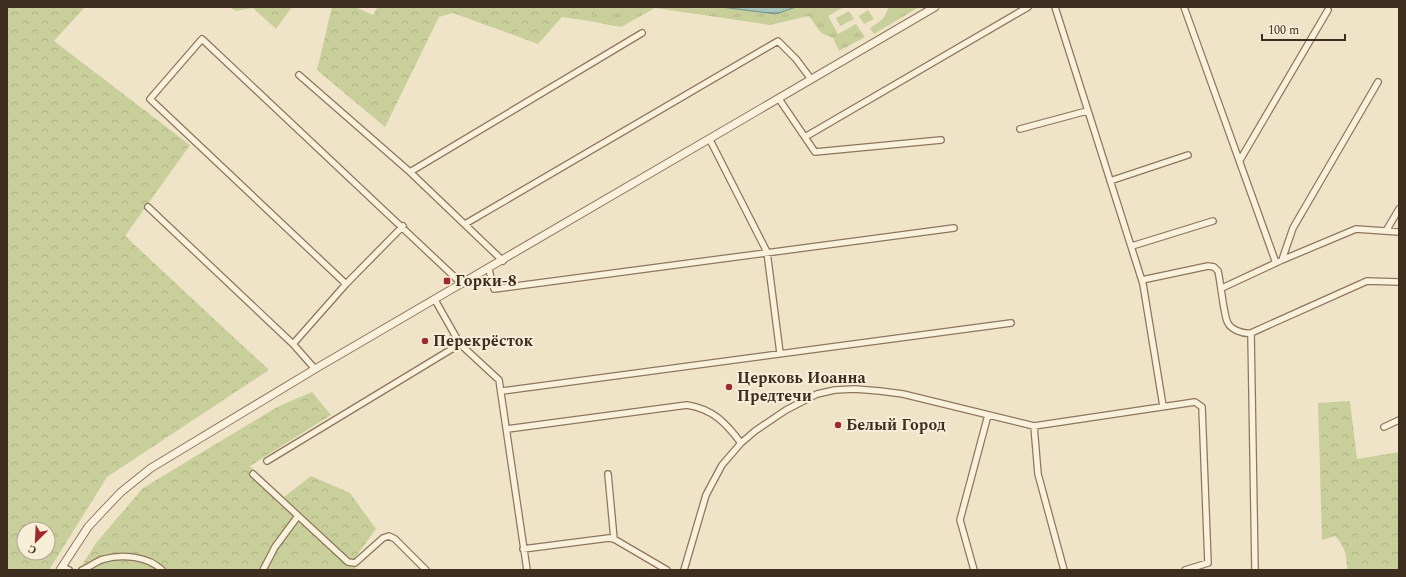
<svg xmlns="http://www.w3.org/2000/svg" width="1406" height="577" font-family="Spectral,serif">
<defs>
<pattern id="grass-tufts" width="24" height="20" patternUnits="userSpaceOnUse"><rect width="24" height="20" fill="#c9cf9b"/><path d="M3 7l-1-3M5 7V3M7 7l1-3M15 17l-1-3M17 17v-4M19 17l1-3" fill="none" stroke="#aeb285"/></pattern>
<pattern id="forest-crowns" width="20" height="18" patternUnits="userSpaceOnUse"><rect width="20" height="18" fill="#c9cf9b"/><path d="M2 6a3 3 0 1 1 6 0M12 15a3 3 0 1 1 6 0" fill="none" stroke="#aeb285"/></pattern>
<pattern id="water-rules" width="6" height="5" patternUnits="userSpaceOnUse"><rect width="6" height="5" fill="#a9c4bc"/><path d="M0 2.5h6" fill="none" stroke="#8ba098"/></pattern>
</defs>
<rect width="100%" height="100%" fill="#f0e4c8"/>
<!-- grass -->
<path fill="url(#grass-tufts)" d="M 598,7 L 721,7 L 775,14 L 796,7 L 844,7 L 828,16 L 838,34 L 856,24 L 865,37 L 839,51 L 833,38 L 821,33 L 809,16 L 770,25 L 655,8 L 621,27 L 589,21 Z
M 889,7 L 919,7 L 874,34 L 870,28 L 883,19 Z
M 868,10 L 874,19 L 864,24 L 859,16 Z
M 849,11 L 854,19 L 840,26 L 836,18 Z"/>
<!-- forest -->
<path fill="url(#forest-crowns)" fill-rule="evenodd" d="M 7,7 L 85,7 L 54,41 L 190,145 L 125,236 L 269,370 L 107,477 L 49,570 L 7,570 ZM 24,529 L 48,529 L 48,553 L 24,553 Z
M 229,7 L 292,7 L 276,29 L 253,8 L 236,11 Z
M 332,7 L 355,7 L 373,15 L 378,7 L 598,7 L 589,21 L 562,17 L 538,44 L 453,13 L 439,17 L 385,127 L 317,70 Z
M 312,392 L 331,415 L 250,466 L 284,497 L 311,476 L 350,493 L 376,529 L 351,563 L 358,570 L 79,570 L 96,543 L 143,488 L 277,407 Z
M 1350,401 L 1357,459 L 1399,452 L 1399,570 L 1347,570 C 1347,556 1345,546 1335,536 L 1322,540 L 1318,403 Z"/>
<!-- water -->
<path fill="url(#water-rules)" stroke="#6f938a" d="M 721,7 L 796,7 L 776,14 Z"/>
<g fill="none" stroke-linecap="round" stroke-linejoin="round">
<!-- minor casing -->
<g stroke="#8d765c" stroke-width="8">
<path id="minor" d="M 1055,7 L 1143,284 L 1163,406
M 1184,7 L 1276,263
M 299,75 L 410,172 L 503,261
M 779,99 L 815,152 L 941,140
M 1020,129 L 1087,111
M 805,137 L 1028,7
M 710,140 L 767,252 L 780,353
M 1240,160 L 1328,10
M 410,172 L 642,33
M 1110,181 L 1188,155
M 148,207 L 293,344 L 315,369
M 465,224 L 778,41 L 796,59 L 811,79
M 1386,231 L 1399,209
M 1132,246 L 1213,221
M 1282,260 L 1293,228 L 1378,82
M 489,270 L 494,289 L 954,228
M 1142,280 L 1208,266 L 1214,267 L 1218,271 C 1221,284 1223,310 1227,321 C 1230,330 1243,334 1251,333 L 1367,281 L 1399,282
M 346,284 L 150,99 L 202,39 L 462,284
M 1222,288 L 1282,260 L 1356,229 L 1399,232
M 435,300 L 460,344
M 1251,333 L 1255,570
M 293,344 L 346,284 L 403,226
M 502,391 L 1011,323
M 1034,426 L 1038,474 L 1064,570
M 1384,427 L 1399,420
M 507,429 L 687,405 C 713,409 726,423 741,443
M 267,461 L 460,344 L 499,380 L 527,570
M 253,474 L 348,562 L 355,563 L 383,538 L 389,536 L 395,539 L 426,570
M 608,474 L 614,539
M 523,549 L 609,538 L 614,539 L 667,570
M 62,567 L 69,570
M 82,570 C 90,567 96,561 104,559 C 122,554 148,556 162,570
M 263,570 L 275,547 L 298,516
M 684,570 L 706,495 L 722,465 L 741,443 L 755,431 L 786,410 L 817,394 L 835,390 L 855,389 L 880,391 L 903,394 L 1034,426 L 1195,402 L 1202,407 L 1208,563 L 1185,570
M 974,570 L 960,520 L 988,415"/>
</g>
<!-- tertiary casing -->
<g stroke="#8d765c" stroke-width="9">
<path id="tertiary" d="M 60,570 L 88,527 L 101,513 L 121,492 L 151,468 L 315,369 L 935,7"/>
</g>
<!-- minor -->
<use href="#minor" stroke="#faf1dc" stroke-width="5.5"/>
<!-- tertiary -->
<use href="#tertiary" stroke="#faf1dc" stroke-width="7"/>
</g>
<!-- markers -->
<g fill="#9e2a2b" stroke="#f7eed8" stroke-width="1.5">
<rect x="443" y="277" width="8" height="8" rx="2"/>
<circle cx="425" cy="341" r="4"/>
<circle cx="729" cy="387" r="4"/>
<circle cx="838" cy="425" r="4"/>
</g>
<g text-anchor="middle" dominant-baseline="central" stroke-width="4" stroke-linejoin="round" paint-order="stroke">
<!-- poi labels -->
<g font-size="16" font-weight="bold" fill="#3d2e20" stroke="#f7eed8" text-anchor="start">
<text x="455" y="281">Горки-8</text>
<text x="433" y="341">Перекрёсток</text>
<text x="737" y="378">Церковь Иоанна<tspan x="737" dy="18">Предтечи</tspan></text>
<text x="846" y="425">Белый Город</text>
</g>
</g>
<!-- border -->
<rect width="1406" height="577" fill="none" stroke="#3d2e20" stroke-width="16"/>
<!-- north arrow -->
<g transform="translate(36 541) rotate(204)"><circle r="19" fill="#f7eed8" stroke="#ada18e"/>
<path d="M0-3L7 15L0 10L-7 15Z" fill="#9e2a2b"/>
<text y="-6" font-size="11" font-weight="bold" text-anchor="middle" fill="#3d2e20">С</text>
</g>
<!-- scale -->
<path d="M1262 34v6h83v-6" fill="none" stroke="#3d2e20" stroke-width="2"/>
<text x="1268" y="34" font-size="12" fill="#3d2e20" stroke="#f7eed8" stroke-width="3" paint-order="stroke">100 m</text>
</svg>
